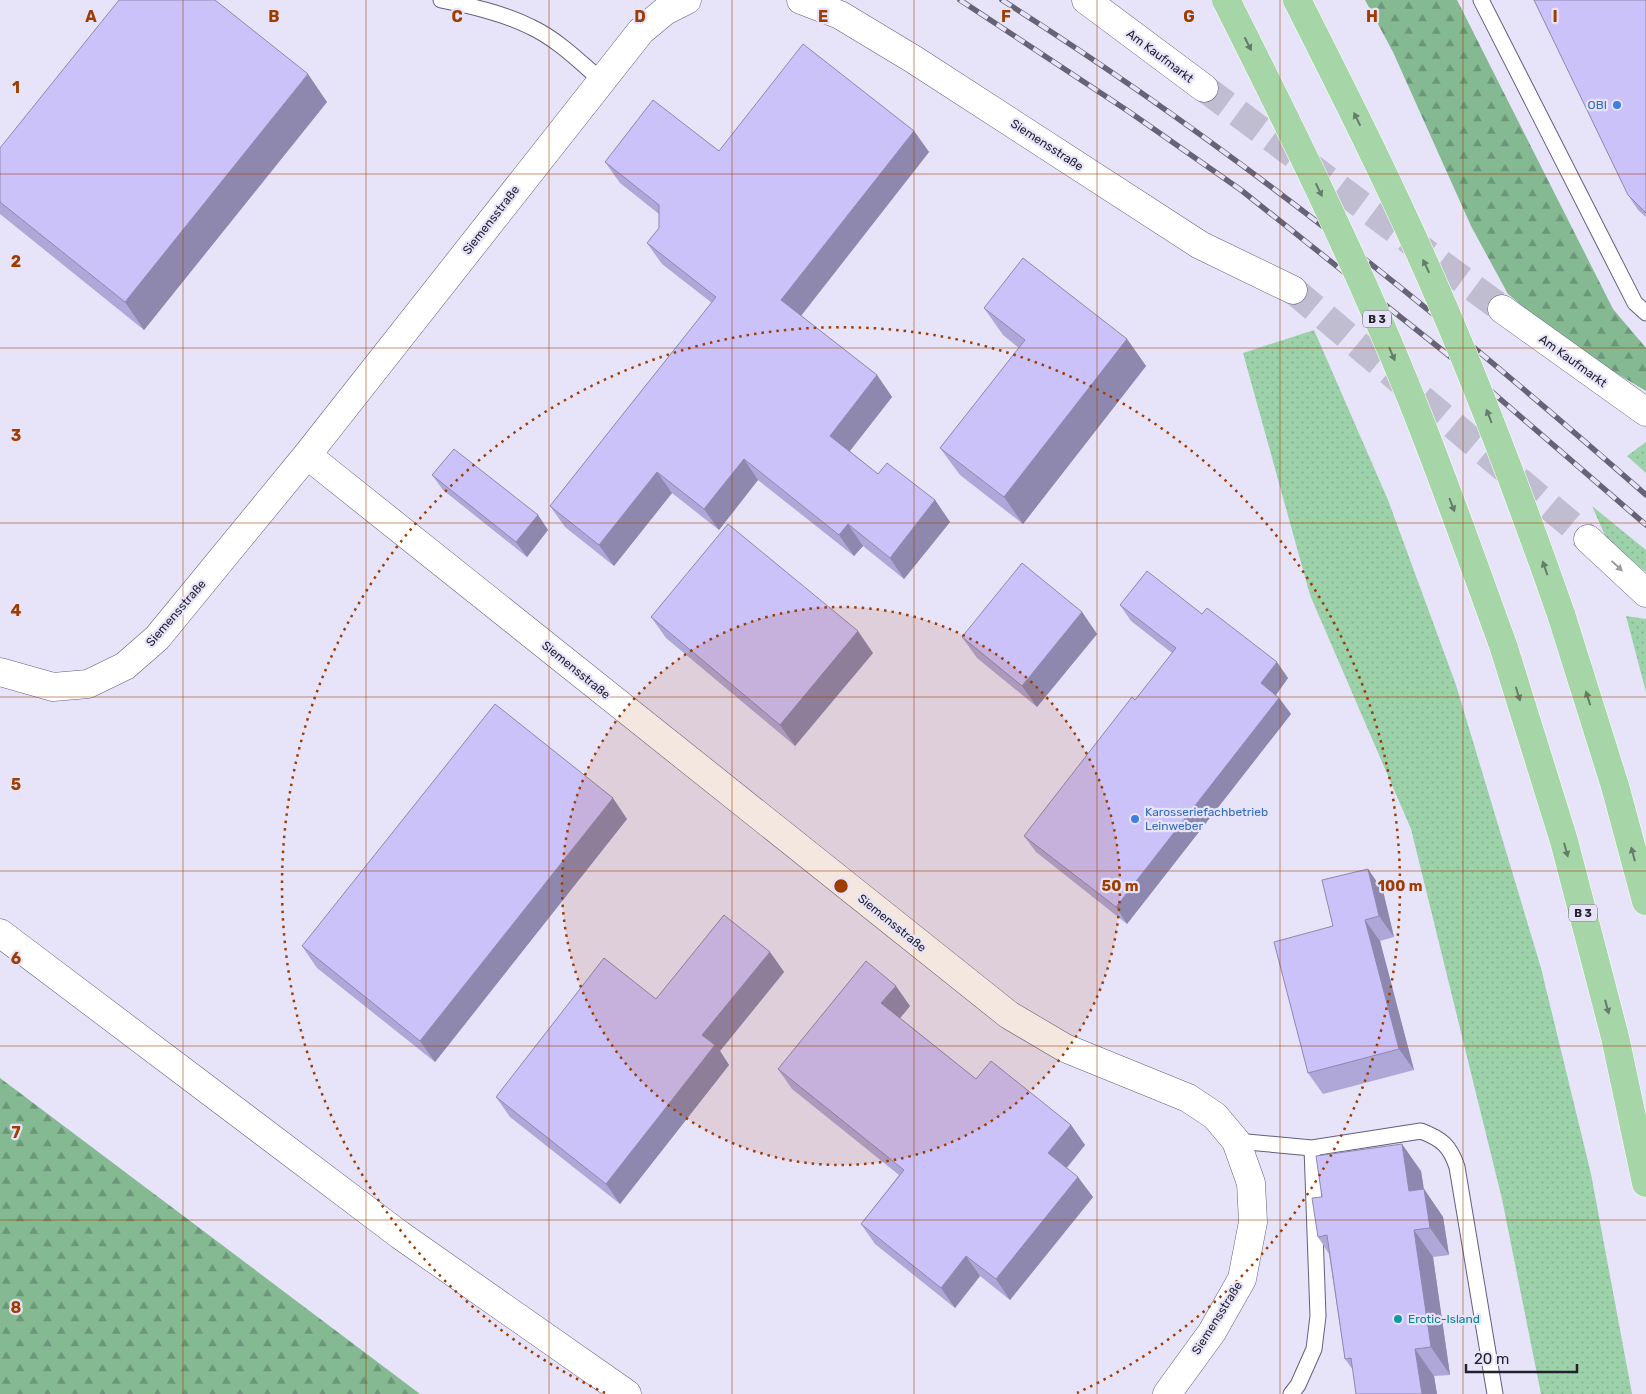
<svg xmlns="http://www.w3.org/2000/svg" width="1646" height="1394" font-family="Rubik,sans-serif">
<defs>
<pattern id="grass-dots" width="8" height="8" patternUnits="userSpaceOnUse" patternTransform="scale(1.25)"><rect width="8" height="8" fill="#9cd1a9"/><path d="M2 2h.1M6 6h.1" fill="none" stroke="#86b392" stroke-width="1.8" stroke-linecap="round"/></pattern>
<pattern id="forest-firs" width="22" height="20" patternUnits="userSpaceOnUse" patternTransform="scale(1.25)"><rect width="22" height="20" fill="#84b992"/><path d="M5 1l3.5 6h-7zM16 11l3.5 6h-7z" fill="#6c9678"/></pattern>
</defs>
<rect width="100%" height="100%" fill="#e7e4fa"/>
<!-- grass -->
<path fill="url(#grass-dots)" d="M 1314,330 L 1388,500 L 1456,685 L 1541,968 L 1591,1174 L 1632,1394 L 1541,1394 L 1502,1199 L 1411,829 L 1310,595 L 1243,353 Z
M 1646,442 L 1646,473 L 1627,456 Z
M 1592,506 L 1646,550 L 1646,572 L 1608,542 Z
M 1626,616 L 1646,619 L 1646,692 Z"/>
<!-- forest -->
<path fill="url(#forest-firs)" d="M 1365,0 L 1457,0 L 1613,309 L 1646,348 L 1646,391 L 1571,346 L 1508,294 L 1471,226 L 1393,52 Z
M 0,1078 L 420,1394 L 0,1394 Z"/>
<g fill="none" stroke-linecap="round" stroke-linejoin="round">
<!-- minor-tunnel -->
<path stroke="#c0bdd1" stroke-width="28" stroke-dasharray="28 14" stroke-linecap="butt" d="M 1204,88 L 1502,309
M 1293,290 L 1588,539"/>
<!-- service casing -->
<g stroke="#635e7d" stroke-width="17">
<path id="service" d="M 441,0 C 471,6 503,13 531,27 C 557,39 580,62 602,81
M 1481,0 L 1635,303 L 1646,313
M 1236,1141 L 1312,1148 L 1421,1131 C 1442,1139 1450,1146 1457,1167 L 1495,1394
M 1291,1394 L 1298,1385 L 1314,1349 L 1318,1316 L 1312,1148"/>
</g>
<!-- minor casing -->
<g stroke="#635e7d" stroke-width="29">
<path id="minor" d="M 801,0 L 840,15 L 913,59 L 1200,245 L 1293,290
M 1086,0 L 1204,88
M 1502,309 L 1646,412
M 307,455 L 1009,1015 L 1065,1048 L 1188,1098 L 1215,1116 L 1236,1141 L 1251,1183 L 1253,1222 L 1242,1279 L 1212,1332 L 1167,1394
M 1588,539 L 1646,593
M 0,672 L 53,687 L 88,684 L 125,666 L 157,638 L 307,455 L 641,31 L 665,11 L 687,0"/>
</g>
<!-- secondary casing -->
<g stroke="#635e7d" stroke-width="29">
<path id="secondary" d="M 0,933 L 400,1235 L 627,1394"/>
</g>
<!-- trunk casing -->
<g stroke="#fff" stroke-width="29">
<path id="trunk" d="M 1561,614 L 1615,786 L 1646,901
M 1504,648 L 1564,841 L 1615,1037 L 1646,1183"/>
</g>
<!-- service -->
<use href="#service" stroke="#fff" stroke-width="15"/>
<!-- minor -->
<use href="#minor" stroke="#fff" stroke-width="28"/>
<!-- secondary -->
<use href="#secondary" stroke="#fff" stroke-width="28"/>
<!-- trunk -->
<use href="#trunk" stroke="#a6d6a7" stroke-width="28"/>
<!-- rail casing -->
<g stroke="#666474" stroke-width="5.5">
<path id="rail" d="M 960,0 L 1128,111 L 1241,190 L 1462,366 L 1646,525
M 1002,0 C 1231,145 1443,316 1646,495"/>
</g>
<!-- rail -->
<use href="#rail" stroke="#e7e4fa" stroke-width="4" stroke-dasharray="11" stroke-linecap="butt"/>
<!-- trunk-bridge casing -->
<g stroke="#fff" stroke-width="29" stroke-linecap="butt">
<path id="trunk-bridge" d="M 1226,0 C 1291,129 1355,259 1409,393 C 1443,477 1473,563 1504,648
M 1297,0 C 1343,91 1389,182 1430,276 C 1479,387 1521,500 1561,614"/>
</g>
<!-- trunk-bridge -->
<use href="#trunk-bridge" stroke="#a6d6a7" stroke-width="28"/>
</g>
<!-- wall -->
<path fill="#afa7d7" d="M 1646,0 L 1646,217 L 1638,210 L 1628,195 Z
M 327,102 L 144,330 L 0,214 L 0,148 Z
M 914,131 L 929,152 L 801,316 L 877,375 L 892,397 L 850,451 L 878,474 L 935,500 L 950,522 L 904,579 L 863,546 L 854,556 L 758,480 L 719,530 L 672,493 L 614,566 L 565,527 L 550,506 L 712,303 L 662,264 L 647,243 L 659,228 L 659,214 L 620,183 L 605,162 Z
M 984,308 L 1127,339 L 1146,366 L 1023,524 L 960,475 L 940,448 L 1019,348 L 1003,335 Z
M 432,475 L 538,515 L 548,530 L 527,557 L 443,490 Z
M 1120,605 L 1202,614 L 1288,678 L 1276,695 L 1279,698 L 1291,714 L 1127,924 L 1036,852 L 1024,836 L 1135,700 L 1172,653 L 1131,621 Z
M 1082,612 L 1097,634 L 1037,707 L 977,658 L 962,637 Z
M 651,617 L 873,653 L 795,746 L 666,638 Z
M 627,819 L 435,1062 L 317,968 L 302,946 Z
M 1368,869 L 1383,891 L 1394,937 L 1380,941 L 1414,1070 L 1323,1094 L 1308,1073 L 1333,926 Z
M 770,952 L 784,972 L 720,1051 L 729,1065 L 620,1204 L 510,1117 L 496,1097 L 656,999 Z
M 910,1006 L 900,1018 L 976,1079 L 1071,1125 L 1085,1145 L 1067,1168 L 1093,1197 L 1010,1300 L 980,1276 L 955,1308 L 875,1244 L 861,1224 L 899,1175 L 792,1089 L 778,1069 Z
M 1421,1171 L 1424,1189 L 1443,1217 L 1449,1255 L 1433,1257 L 1450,1375 L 1434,1376 L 1437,1394 L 1356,1394 L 1353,1370 L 1345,1359 L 1329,1254 L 1318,1237 L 1322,1197 Z"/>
<!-- shaded-wall -->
<path fill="#8e88af" d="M 308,74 L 327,102 L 144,330 L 125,302 Z
M 914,131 L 929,152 L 796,322 L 781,300 Z
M 1127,339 L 1146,366 L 1023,524 L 1004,497 Z
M 877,375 L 892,397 L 845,457 L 830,436 Z
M 744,459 L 758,480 L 719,530 L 704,509 Z
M 657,472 L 672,493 L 614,566 L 599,545 Z
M 935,500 L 950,522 L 904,579 L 890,558 Z
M 538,515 L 548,530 L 527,557 L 516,542 Z
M 848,524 L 863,546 L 854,556 L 839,535 Z
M 1082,612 L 1097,634 L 1037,707 L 1022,686 Z
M 858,631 L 873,653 L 795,746 L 780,725 Z
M 1277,662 L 1288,678 L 1273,699 L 1261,683 Z
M 1279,698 L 1291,714 L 1127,924 L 1116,907 Z
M 613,798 L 627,819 L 435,1062 L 420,1041 Z
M 1368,869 L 1383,891 L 1394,937 L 1379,916 Z
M 1365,920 L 1380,941 L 1414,1070 L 1399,1049 Z
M 770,952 L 784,972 L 720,1051 L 729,1065 L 620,1204 L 606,1184 L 702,1035 Z
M 896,986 L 910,1006 L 896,1023 L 881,1003 Z
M 1071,1125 L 1085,1145 L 1062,1173 L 1048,1153 Z
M 1402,1144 L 1421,1171 L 1428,1219 L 1409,1191 Z
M 1078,1177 L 1093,1197 L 1010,1300 L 996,1279 Z
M 1424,1189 L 1443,1217 L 1449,1255 L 1430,1228 Z
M 1414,1230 L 1433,1257 L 1450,1375 L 1431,1347 Z
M 966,1256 L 980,1276 L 955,1308 L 941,1288 Z
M 1415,1349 L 1434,1376 L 1437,1394 L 1422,1394 Z"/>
<!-- building -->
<path fill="#cbc2fa" stroke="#8e88af" d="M 119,0 L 215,0 L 308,74 L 125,302 L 0,202 L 0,148 Z
M 1534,0 L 1646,0 L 1646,213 L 1628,195 Z
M 803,44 L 914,131 L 781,300 L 877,375 L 830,436 L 878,474 L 887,463 L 935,500 L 890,558 L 848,524 L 839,535 L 744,459 L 704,509 L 657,472 L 599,545 L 550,506 L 716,297 L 647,243 L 659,228 L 659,205 L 605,162 L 653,100 L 719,151 Z
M 1023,258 L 1127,339 L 1004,497 L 940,448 L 1025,340 L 984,308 Z
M 454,449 L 538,515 L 516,542 L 432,475 Z
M 728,524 L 858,631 L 780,725 L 651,617 Z
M 1022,563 L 1082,612 L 1022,686 L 962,637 Z
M 1147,571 L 1202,614 L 1207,608 L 1277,662 L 1261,683 L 1279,698 L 1116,907 L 1024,836 L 1132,697 L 1135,700 L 1176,648 L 1120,605 Z
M 495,704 L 613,798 L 420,1041 L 302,946 Z
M 1368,869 L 1379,916 L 1365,920 L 1399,1049 L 1308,1073 L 1274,942 L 1333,926 L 1322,880 Z
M 724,915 L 770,952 L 702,1035 L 715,1045 L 606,1184 L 496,1097 L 604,958 L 656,999 Z
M 866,961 L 896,986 L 881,1003 L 976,1079 L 991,1061 L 1071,1125 L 1048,1153 L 1078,1177 L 996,1279 L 966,1256 L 941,1288 L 861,1224 L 904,1170 L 778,1069 Z
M 1402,1144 L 1409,1191 L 1424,1189 L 1430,1228 L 1414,1230 L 1431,1347 L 1415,1349 L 1422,1394 L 1356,1394 L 1351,1358 L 1345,1359 L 1327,1235 L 1318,1237 L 1312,1198 L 1322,1197 L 1316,1156 Z"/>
<!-- one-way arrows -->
<defs><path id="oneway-solid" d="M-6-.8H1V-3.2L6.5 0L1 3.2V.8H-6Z" transform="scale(1.25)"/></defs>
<g fill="#647c6a">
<use href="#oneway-solid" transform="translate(1248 44) rotate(63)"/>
<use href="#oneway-solid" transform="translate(1357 119) rotate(-116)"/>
<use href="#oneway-solid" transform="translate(1319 190) rotate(65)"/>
<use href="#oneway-solid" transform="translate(1426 266) rotate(-115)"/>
<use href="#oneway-solid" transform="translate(1392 354) rotate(67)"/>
<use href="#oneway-solid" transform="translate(1489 416) rotate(-111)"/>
<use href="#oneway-solid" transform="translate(1452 505) rotate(69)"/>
<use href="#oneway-solid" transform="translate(1545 568) rotate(-109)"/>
<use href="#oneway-solid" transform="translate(1518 694) rotate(73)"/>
<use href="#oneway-solid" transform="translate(1588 698) rotate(-107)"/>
<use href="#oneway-solid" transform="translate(1566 850) rotate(75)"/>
<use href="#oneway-solid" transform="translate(1633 854) rotate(-105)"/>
<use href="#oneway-solid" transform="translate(1607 1007) rotate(75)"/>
</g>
<use fill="#9c9ba1" href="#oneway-solid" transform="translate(1617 566) rotate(43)"/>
<!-- grid -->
<path fill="none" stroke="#9f3c00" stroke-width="1" stroke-opacity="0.55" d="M 183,0 L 183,1394M 366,0 L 366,1394M 549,0 L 549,1394M 732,0 L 732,1394M 914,0 L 914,1394M 1097,0 L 1097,1394M 1280,0 L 1280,1394M 1463,0 L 1463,1394M 0,174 L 1646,174M 0,348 L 1646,348M 0,523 L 1646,523M 0,697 L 1646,697M 0,871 L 1646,871M 0,1046 L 1646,1046M 0,1220 L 1646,1220"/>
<!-- distance rings -->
<circle cx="841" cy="886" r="279" fill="#9f3c00" fill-opacity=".12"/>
<g fill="none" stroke="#9f3c00" stroke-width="2.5" stroke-dasharray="2.5 5">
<circle cx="841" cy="886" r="279"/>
<path d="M605 1393A559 559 0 1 1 1077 1393"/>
</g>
<!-- markers -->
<g fill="#3f7fe0" stroke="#e7e4fa" stroke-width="2">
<circle cx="1617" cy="105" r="5"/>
<circle cx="1135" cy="819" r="5"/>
</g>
<circle fill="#0f9aa8" stroke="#e7e4fa" stroke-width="2" cx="1398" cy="1319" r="5"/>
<g text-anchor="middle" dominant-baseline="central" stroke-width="4.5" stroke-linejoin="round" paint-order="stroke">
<!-- shield labels -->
<g fill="#e7e4fa" stroke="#5e5c6b" stroke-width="1">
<rect x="1363" y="310.5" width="28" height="17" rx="4"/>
<rect x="1569" y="904.5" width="28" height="17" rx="4"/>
</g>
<g font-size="11" font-weight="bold" fill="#23212e">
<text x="1377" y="319">B 3</text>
<text x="1583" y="913">B 3</text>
</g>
<!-- street labels -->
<g font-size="12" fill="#23212e" stroke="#e7e4fa">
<text transform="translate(1160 56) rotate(37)">Am Kaufmarkt</text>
<text transform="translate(1047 145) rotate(33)">Siemensstraße</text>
<text transform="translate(491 220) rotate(-52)">Siemensstraße</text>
<text transform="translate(1573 361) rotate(36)">Am Kaufmarkt</text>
<text transform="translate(176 613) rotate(-49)">Siemensstraße</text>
<text transform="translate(576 670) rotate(39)">Siemensstraße</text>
<text transform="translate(892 923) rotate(39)">Siemensstraße</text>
<text transform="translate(1217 1318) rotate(-58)">Siemensstraße</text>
</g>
<!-- shop labels -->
<g font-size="12" fill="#366cbe" stroke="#e7e4fa" text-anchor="end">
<text x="1607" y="105">OBI</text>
<text x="1145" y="812" text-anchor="start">Karosseriefachbetrieb<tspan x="1145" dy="14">Leinweber</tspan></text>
</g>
<!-- culture labels -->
<g font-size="12" fill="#0d838f" stroke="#e7e4fa" text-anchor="start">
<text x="1408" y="1319">Erotic-Island</text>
</g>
</g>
<g font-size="16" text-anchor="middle" font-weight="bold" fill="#9f3c00" stroke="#e7e4fa" stroke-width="4.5" stroke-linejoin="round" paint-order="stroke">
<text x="91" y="22">A</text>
<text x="274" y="22">B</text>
<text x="457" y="22">C</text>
<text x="640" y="22">D</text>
<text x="823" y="22">E</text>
<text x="1006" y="22">F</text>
<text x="1189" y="22">G</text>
<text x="1372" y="22">H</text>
<text x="1555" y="22">I</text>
<text x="16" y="93">1</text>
<text x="16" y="267">2</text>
<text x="16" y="441">3</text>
<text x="16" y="616">4</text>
<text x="16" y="790">5</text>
<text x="16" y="964">6</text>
<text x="16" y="1138">7</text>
<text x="16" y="1313">8</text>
</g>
<circle cx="841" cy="886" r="8" fill="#9f3c00" stroke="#e7e4fa" stroke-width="2.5"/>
<g font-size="15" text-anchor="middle" font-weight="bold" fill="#9f3c00" stroke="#e7e4fa" stroke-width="4.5" stroke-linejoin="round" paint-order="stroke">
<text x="1120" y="891">50 m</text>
<text x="1400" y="891">100 m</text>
</g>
<!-- scale -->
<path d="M1466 1364v8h111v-8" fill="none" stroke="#23212e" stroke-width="2.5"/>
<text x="1474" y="1364" font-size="15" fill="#23212e" stroke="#e7e4fa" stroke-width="4" paint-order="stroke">20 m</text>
</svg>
